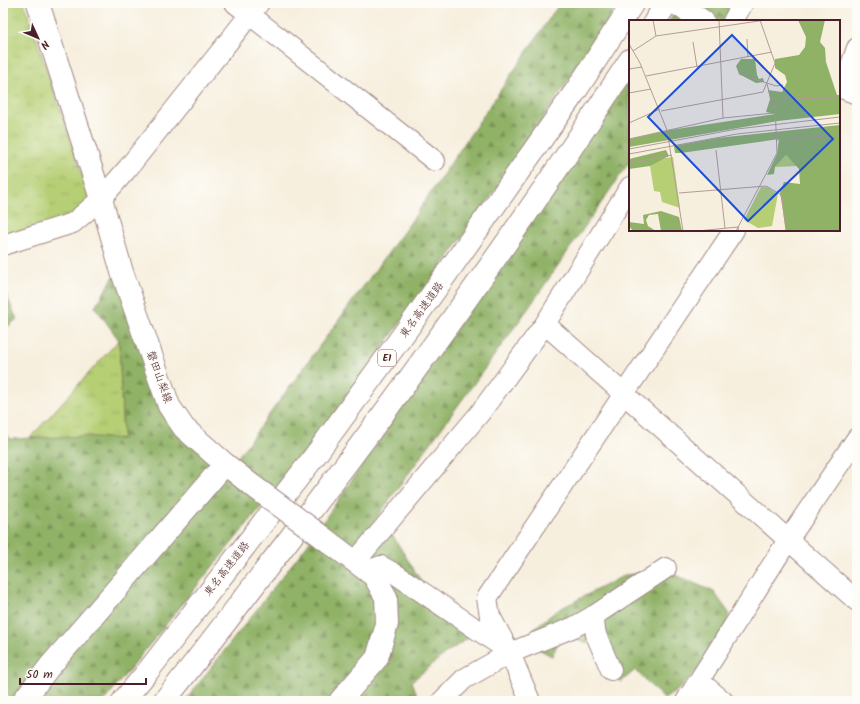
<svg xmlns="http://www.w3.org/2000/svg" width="860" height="704" font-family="Kalam,'Klee One',sans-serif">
<defs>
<pattern id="grass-tufts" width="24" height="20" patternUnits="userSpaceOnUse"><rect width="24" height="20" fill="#b6cf74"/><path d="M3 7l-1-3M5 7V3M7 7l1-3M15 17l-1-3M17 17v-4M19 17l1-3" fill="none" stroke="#9eb165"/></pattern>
<pattern id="forest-firs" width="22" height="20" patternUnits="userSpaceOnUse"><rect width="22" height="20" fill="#90b266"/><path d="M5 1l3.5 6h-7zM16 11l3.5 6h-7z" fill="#789054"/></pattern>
</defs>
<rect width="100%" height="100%" fill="#fdfcf7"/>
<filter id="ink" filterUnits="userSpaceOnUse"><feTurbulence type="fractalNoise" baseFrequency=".025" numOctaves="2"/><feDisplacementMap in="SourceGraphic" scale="8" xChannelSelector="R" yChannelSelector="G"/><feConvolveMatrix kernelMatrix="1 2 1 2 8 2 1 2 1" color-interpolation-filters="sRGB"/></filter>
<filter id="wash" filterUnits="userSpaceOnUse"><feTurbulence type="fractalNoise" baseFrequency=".012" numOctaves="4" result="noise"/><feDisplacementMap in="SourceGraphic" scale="16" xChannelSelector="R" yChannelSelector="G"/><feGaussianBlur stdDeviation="0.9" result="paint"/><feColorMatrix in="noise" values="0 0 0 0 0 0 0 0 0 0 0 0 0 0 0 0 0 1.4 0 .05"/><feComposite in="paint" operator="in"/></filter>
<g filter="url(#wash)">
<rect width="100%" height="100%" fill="#f7efde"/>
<!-- grass -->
<path fill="url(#grass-tufts)" stroke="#807750" d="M 3,3 L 24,3 L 91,200 L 69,224 L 3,240 Z
M 119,340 L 123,439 L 30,438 Z"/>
<!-- forest -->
<path fill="url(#forest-firs)" stroke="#6d6848" d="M 560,3 L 620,3 L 480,213 L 324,429 L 104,701 L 3,701 L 3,432 L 11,439 L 83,436 L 123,439 L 119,340 L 95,307 L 116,273 L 168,402 L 224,476 L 410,223 Z
M 681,3 L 736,3 L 725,21 L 669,21 Z
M 630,77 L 630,161 L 530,306 L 341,567 L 391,533 L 433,600 L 479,631 L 446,653 L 412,681 L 419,701 L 185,701 L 307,545 Z
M 3,288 L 17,319 L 3,330 Z
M 667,571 L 714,592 L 729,613 L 723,643 L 678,690 L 664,699 L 635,670 L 621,682 L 608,658 L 589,643 L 561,636 L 552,656 L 529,644 L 534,628 L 558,610 L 625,575 Z"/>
</g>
<g filter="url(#ink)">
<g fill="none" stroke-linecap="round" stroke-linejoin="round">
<!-- street casing -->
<g stroke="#a08784" stroke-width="22">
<path id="street" d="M 235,3 L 435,161
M 733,21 L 743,3
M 843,88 L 857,48
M 3,245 L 73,223 L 101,199 L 128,168 L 259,3
M 545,324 L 857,601
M 355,562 L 480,413 L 545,324 L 630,187
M 367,571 L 381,566 L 397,575 L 507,650
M 593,616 L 596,635 L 611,670
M 699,681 L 723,701
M 442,701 L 464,679 L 510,653 L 574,627 L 595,615 L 666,568
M 530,701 L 510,653 L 490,616 L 487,598 L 734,230
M 686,701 L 788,540 L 857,438"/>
</g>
<!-- secondary casing -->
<g stroke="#a08784" stroke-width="24">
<path id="secondary" d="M 38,3 L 101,199 L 122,272 L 169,406 L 184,428 L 225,464 L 249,483
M 675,3 L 703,21
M 839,86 L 857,93
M 321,536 L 374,576 L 386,597 L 387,624 L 377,658 L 340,701
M 23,701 L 50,666 L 225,464"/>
</g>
<!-- highway casing -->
<g stroke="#a08784" stroke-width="24">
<path id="highway" d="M 655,21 L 667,3
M 123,701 L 148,671 L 314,457 L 416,317 L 577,89 L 633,3
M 164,701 C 204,652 242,600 281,550 C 403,391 520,228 630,60"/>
</g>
<!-- street -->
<use href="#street" stroke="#fff" stroke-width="20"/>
<!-- secondary -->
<use href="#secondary" stroke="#fff" stroke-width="22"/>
<!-- highway -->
<use href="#highway" stroke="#fff" stroke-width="22"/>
<!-- secondary-bridge casing -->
<g stroke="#a08784" stroke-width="24" stroke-linecap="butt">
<path id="secondary-bridge" d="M 249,483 L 321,536"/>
</g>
<!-- secondary-bridge -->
<use href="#secondary-bridge" stroke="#fff" stroke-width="22"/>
</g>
</g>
<g text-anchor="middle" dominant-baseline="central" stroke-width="3" stroke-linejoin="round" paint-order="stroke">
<!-- shield labels -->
<rect fill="#fdfcf7" stroke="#806168" stroke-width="1" x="378" y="350" width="18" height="16" rx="3"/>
<g font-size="10" font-weight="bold" fill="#4a1f2b">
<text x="387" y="358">E1</text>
</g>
<!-- street labels -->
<g font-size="11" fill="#4a1f2b" stroke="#fdfcf7">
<text transform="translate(422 310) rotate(-54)">東名高速道路</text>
<text transform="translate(159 377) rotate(70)">磐田山梨線</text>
<text transform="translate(227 569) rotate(-52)">東名高速道路</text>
</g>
</g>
<!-- overview -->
<g transform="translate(629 20)">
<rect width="211" height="211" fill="#f7efde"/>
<path d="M 157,135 L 168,146 L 146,147 ZM 44,137 L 51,188 L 33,182 L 31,172 L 25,171 L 21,146 L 30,139 ZM 132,167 L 138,167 L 149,174 L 143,206 L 129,208 L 115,200 Z" fill="#b6cf74"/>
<path d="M 169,0 L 196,0 L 191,22 L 196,28 L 197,42 L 208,75 L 211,75 L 211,94 L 149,101 L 0,127 L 0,119 L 41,110 L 146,94 L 137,92 L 141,79 L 139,70 L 153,72 L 158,62 L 156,55 L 146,48 L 146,39 L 170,35 L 176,27 L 177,17 ZM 112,39 L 126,39 L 128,55 L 130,59 L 134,58 L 135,62 L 127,63 L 110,54 L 107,46 ZM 211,105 L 211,211 L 157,211 L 151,172 L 155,162 L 171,164 L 170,149 L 157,135 L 146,147 L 145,154 L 138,155 L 148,134 L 150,119 L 52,133 L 46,133 L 45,126 L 88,118 ZM 37,130 L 40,136 L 21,146 L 0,149 L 0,139 ZM 32,191 L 50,197 L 53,211 L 32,211 L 29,194 L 20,195 L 17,200 L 19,206 L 27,211 L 4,211 L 0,206 L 0,202 L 15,204 L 14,195 Z" fill="#90b266"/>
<path fill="none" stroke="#b29c96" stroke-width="1" d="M 24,0 L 27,16M 90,0 L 94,98M 118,19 L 119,37M 64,22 L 68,47M 0,24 L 11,43 L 38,110 L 54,211M 4,31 L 27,16 L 137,0M 0,49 L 13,47M 110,54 L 147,66 L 154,65M 17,56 L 143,32M 138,64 L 145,90M 0,73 L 22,69M 32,91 L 134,72 L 146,43 L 131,0M 0,103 L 31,89M 0,119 L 94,98 L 145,93M 148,120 L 211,115M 0,129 L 108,109 L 211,97M 87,130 L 96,208M 0,134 L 108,114 L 211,103M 0,143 L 43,135M 50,173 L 137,166 L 151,174 L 153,178 L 157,211M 68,211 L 109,207 L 110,211M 107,211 L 148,133 L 146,85 L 154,79 L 211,78"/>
<path fill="#1d4ed8" fill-opacity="0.15" stroke="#1d4ed8" stroke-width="2" d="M 103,15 L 204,119 L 119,201 L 19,97 Z"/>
<rect width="211" height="211" fill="none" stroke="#4a1f2b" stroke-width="2"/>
</g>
<!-- margin -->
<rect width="860" height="704" fill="none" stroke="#fdfcf7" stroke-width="16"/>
<!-- north arrow -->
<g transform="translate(38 38) rotate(134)" stroke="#fdfcf7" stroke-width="3" paint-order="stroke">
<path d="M0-3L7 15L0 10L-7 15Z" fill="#4a1f2b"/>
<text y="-6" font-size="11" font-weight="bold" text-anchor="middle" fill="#4a1f2b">N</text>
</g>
<!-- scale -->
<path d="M20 678v6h126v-6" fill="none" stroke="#4a1f2b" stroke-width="2"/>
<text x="26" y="678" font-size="12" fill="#4a1f2b" stroke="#fdfcf7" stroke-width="3" paint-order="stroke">50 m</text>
</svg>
